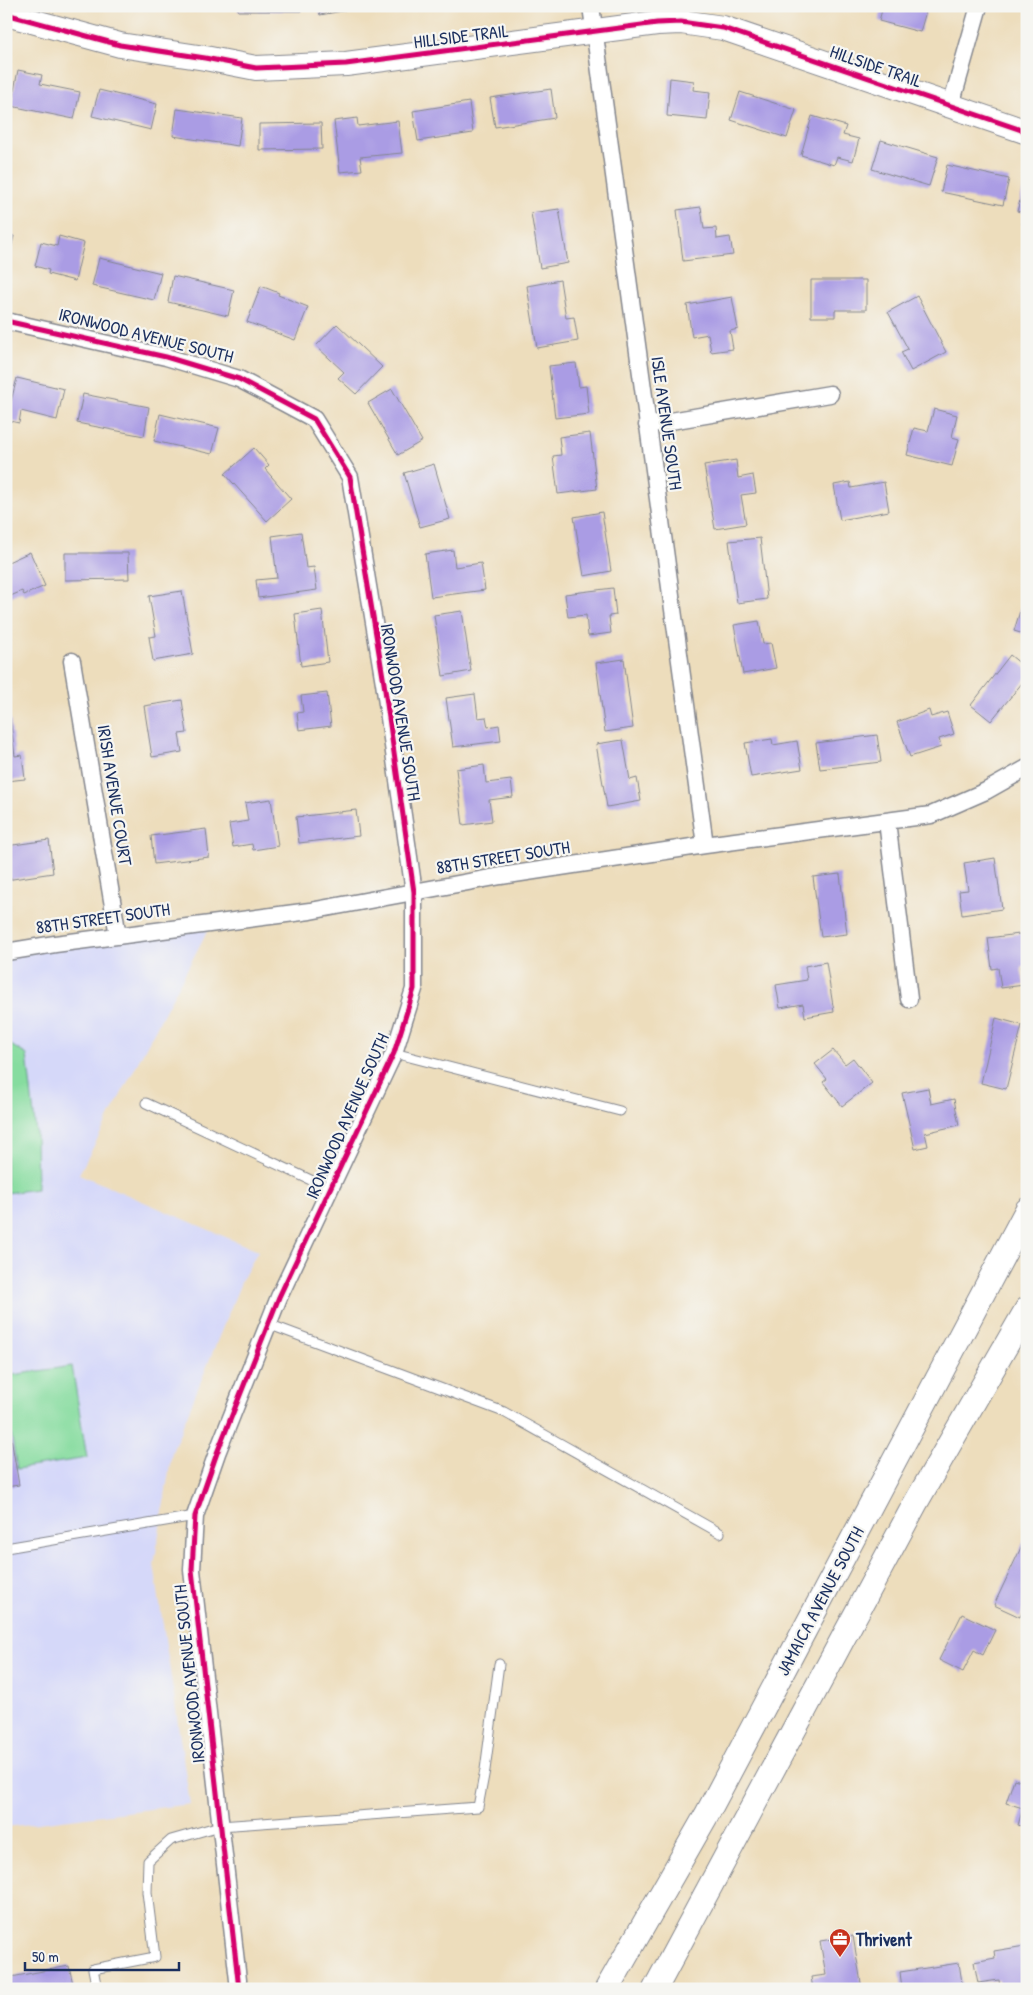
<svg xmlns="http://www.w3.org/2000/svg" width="1033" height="1995" font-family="'Patrick Hand',sans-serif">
<rect width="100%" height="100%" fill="#f6f6f2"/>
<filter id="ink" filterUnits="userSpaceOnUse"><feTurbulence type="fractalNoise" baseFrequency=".02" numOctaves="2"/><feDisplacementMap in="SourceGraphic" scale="10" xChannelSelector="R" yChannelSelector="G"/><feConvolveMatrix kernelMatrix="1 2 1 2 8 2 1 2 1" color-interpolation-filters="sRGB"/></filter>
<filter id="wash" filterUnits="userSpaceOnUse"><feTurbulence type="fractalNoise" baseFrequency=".0096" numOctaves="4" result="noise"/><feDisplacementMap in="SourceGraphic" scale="20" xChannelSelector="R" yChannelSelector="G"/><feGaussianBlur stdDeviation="1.12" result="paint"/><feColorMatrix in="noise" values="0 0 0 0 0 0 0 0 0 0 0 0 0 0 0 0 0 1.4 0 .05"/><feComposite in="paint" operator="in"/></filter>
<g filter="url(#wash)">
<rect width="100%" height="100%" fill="#edddbc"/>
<!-- built -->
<path fill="#d5d8f9" d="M 211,924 L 79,1174 L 258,1251 L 242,1280 L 172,1452 L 154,1565 L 190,1804 L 6,1827 L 6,952 Z"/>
<!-- green -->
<path fill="#86dc9f" stroke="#50867e" d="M 6,1042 L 27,1055 L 36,1133 L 37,1189 L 6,1193 Z
M 72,1366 L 87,1458 L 17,1469 L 6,1401 L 6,1376 Z"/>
<g id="blocks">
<!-- building -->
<path fill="#aa9ce4" d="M 238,6 L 301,6 L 301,11 L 238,11 Z
M 318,6 L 365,6 L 365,7 L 320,15 Z
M 883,6 L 920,6 L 927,8 L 920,32 L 879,21 Z
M 18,70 L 42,75 L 40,84 L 80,92 L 74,119 L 11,106 Z
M 670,78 L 694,81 L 693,90 L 710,92 L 707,120 L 667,116 Z
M 551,89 L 555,118 L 495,127 L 490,98 Z
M 99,90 L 157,104 L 151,130 L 92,116 Z
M 740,92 L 796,110 L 787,138 L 731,120 Z
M 469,102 L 473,133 L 418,141 L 413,111 Z
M 177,109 L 242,118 L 238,146 L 173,136 Z
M 812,116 L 846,126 L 843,135 L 859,139 L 853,161 L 837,157 L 834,165 L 801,155 Z
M 357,118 L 358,126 L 398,121 L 402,153 L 360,157 L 362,170 L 340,172 L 334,121 Z
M 321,123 L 322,149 L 259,150 L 259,124 Z
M 881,140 L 938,157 L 929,186 L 872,169 Z
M 947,165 L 1009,179 L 1003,205 L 941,192 Z
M 1024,187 L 1027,188 L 1027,225 L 1022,224 L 1025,213 L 1017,211 Z
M 701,207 L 704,229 L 716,228 L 717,239 L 730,237 L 733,255 L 683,261 L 677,210 Z
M 559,209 L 568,263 L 540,268 L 531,213 Z
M 6,235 L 14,236 L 7,265 L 6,265 Z
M 59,236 L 84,243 L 75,281 L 48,274 L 49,270 L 35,266 L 41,242 L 57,246 Z
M 99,258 L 161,273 L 154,300 L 92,286 Z
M 173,276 L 234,290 L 228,316 L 168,302 Z
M 560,280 L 566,318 L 574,317 L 578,341 L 537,348 L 527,286 Z
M 811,280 L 866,280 L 866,310 L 835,310 L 835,317 L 811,317 Z
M 261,286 L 279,293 L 278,295 L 308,307 L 295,340 L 247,322 Z
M 917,296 L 946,352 L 911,371 L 901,352 L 908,349 L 888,312 Z
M 732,297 L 738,329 L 730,331 L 733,349 L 711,352 L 708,334 L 692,337 L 687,305 Z
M 337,324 L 382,367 L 356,394 L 338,378 L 344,372 L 316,346 Z
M 576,363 L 579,387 L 586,386 L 589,414 L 555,418 L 549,366 Z
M 17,378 L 64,389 L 57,420 L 21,411 L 19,423 L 6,420 Z
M 392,389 L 422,441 L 398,455 L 368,403 Z
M 83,394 L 149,407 L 144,436 L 77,423 Z
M 934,409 L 957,415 L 952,437 L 959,439 L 952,466 L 907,455 L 914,428 L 928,431 Z
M 160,414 L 219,428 L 212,454 L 154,441 Z
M 590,433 L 597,489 L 558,494 L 553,456 L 561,455 L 559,437 Z
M 254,448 L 269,465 L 265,469 L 291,499 L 267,521 L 225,474 Z
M 736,460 L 738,478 L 753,475 L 756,493 L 741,495 L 746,524 L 715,529 L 704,465 Z
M 434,464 L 450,519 L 420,527 L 404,473 Z
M 850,482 L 851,488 L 884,482 L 889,511 L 840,520 L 834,485 Z
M 602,512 L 611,571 L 584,576 L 574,517 Z
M 301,532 L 306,568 L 314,567 L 317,590 L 258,598 L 256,580 L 277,578 L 272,536 Z
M 760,538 L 767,599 L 737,603 L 729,541 Z
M 453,550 L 455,567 L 481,563 L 485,590 L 431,597 L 425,554 Z
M 30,552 L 45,586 L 24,595 L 22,591 L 6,598 L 6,563 Z
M 65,553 L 128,553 L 129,579 L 65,580 Z
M 613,588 L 616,615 L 609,616 L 611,633 L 588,636 L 586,615 L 568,617 L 565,594 Z
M 182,591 L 193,654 L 153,661 L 149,637 L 156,636 L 149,596 Z
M 1023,601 L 1027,602 L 1027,635 L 1014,631 Z
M 322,610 L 328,662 L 301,666 L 295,614 Z
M 462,611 L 471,671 L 443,676 L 434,615 Z
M 759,621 L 763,644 L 771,643 L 776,668 L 743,674 L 734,625 Z
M 1010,655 L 1027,669 L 1027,677 L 991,721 L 971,705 Z
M 624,659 L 633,728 L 605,732 L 596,663 Z
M 327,693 L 331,726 L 299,730 L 297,713 L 303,712 L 301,696 Z
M 475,694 L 478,718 L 486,717 L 488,727 L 499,725 L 501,741 L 453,747 L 446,698 Z
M 182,700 L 187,733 L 179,734 L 182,752 L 152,757 L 144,706 Z
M 929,710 L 931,717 L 947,712 L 954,734 L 939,739 L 941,747 L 910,757 L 897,722 Z
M 10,718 L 15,756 L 22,755 L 25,779 L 6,781 L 6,719 Z
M 877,735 L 881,762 L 820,769 L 816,743 Z
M 772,739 L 773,745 L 797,741 L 802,769 L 751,777 L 745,743 Z
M 623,740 L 630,780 L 637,778 L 641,801 L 607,807 L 596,744 Z
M 484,765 L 486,783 L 511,780 L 513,797 L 489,800 L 492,821 L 463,825 L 456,769 Z
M 271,799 L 278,846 L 253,850 L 252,844 L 233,847 L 229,824 L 248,821 L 245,803 Z
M 356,810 L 359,836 L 299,843 L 296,817 Z
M 206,829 L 209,857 L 154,864 L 151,836 Z
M 49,840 L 53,873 L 6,880 L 6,846 Z
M 995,858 L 1002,909 L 962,915 L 959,891 L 968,890 L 964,863 Z
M 840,874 L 847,934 L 821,937 L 813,877 Z
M 1027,933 L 1027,967 L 1021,967 L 1024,985 L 1001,988 L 998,968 L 992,969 L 988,938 Z
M 826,962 L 834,1012 L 805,1017 L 803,1004 L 780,1008 L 776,985 L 807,980 L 805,966 Z
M 996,1018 L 1022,1025 L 1006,1089 L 981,1083 Z
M 833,1050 L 845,1064 L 853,1058 L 872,1083 L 842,1106 L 823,1082 L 827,1079 L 815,1064 Z
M 928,1088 L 931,1104 L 954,1099 L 959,1125 L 925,1133 L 928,1146 L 915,1149 L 902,1093 Z
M 6,1408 L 19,1485 L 6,1487 Z
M 1025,1539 L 1027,1539 L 1027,1602 L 1020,1617 L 994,1605 Z
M 962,1614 L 995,1630 L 983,1655 L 974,1650 L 963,1672 L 939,1660 Z
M 1014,1779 L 1027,1783 L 1027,1828 L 1018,1825 L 1023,1808 L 1006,1803 Z
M 853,1936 L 862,1989 L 813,1989 L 811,1977 L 826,1975 L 820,1941 Z
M 1025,1946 L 1027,1984 L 1000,1988 L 999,1980 L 978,1983 L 974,1962 L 995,1958 L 994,1951 Z
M 959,1963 L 963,1989 L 902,1989 L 900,1972 Z
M 69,1966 L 74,1989 L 6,1989 L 6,1978 Z"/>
</g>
</g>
<g filter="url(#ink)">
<use href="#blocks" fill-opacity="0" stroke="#84868d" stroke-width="1"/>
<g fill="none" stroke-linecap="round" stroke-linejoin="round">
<!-- lane casing -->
<g stroke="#84868d" stroke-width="11">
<path id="lane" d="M 394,1053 L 620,1111
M 146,1103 L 330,1189
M 268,1324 L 504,1412 L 720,1533
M 6,1548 L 195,1516
M 97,1989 L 93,1969 L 155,1957 L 147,1892 L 148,1861 L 171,1840 L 220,1826 L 478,1807 L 485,1770 L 499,1664"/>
</g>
<!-- street casing -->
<g stroke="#84868d" stroke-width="19">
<path id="street" d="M 591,6 L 705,845
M 951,105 L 979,6
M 6,321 L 166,357 L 239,379 L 314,419 L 350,477 L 384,683 L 414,892 L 414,989 L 394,1053 L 279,1297 L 217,1453 L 195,1516 L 192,1570 L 239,1989
M 647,425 L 830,394
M 72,661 L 118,936
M 887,821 L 909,999
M 6,952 L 55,944 L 310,911 L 501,876 L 705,845 L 931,815 L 986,791 L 1027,768"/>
</g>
<!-- secondary casing -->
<g stroke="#84868d" stroke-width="26">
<path id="secondary" d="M 6,14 L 120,45 L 205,58 L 256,68 L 346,64 L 657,23 L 681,22 L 723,28 L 1027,132
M 607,1989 L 706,1816 L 1027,1210
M 655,1989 L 915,1504 L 1027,1309"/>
</g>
<!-- lane -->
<use href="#lane" stroke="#fff" stroke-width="9"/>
<!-- street -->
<use href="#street" stroke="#fff" stroke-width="16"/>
<!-- secondary -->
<use href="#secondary" stroke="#fff" stroke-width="24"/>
<!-- cycleway casing -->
<g stroke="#f6f6f2" stroke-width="8">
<path id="cycleway" d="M 6,14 L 120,45 L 205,58 L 256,68 L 346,64 L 657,23 L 681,22 L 723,28 L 1027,132
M 6,321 L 166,357 L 239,379 L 314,419 L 350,477 L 384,683 L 414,892 L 414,989 L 394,1053 L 279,1297 L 217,1453 L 195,1516 L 192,1570 L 239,1989"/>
</g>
<!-- cycleway -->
<use href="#cycleway" stroke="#d6006c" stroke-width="5"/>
</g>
</g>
<!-- icons -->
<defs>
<g id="office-pin" transform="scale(1.125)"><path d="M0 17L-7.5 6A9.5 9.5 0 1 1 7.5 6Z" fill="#c8321e" stroke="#f6f6f2"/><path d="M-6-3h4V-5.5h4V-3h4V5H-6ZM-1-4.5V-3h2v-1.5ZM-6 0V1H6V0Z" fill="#fff"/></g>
</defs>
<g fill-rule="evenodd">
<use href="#office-pin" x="840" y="1939"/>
</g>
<g text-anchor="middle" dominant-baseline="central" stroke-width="4.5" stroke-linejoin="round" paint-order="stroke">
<!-- street labels -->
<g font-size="18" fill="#1b2f5e" stroke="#f6f6f2">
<text transform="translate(461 36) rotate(-7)">HILLSIDE TRAIL</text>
<text transform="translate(876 66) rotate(19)">HILLSIDE TRAIL</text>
<text transform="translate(146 335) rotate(14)">IRONWOOD AVENUE SOUTH</text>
<text transform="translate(667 423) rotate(82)">ISLE AVENUE SOUTH</text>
<text transform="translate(401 712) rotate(81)">IRONWOOD AVENUE SOUTH</text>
<text transform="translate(115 795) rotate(81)">IRISH AVENUE COURT</text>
<text transform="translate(503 857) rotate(-9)">88TH STREET SOUTH</text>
<text transform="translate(103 918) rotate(-8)">88TH STREET SOUTH</text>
<text transform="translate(347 1116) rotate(-66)">IRONWOOD AVENUE SOUTH</text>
<text transform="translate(820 1601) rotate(-62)">JAMAICA AVENUE SOUTH</text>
<text transform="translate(189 1674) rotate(-96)">IRONWOOD AVENUE SOUTH</text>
</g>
<!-- poi labels -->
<g font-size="18" font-weight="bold" fill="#1b2f5e" stroke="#f6f6f2" text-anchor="start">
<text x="856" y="1939">Thrivent</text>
</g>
</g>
<!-- margin -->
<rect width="1033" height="1995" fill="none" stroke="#f6f6f2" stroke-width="25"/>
<!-- scale -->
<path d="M25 1962v8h154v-8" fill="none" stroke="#1b2f5e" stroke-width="2.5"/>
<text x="32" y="1962" font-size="15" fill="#1b2f5e" stroke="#f6f6f2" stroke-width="4" paint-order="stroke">50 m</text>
</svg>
